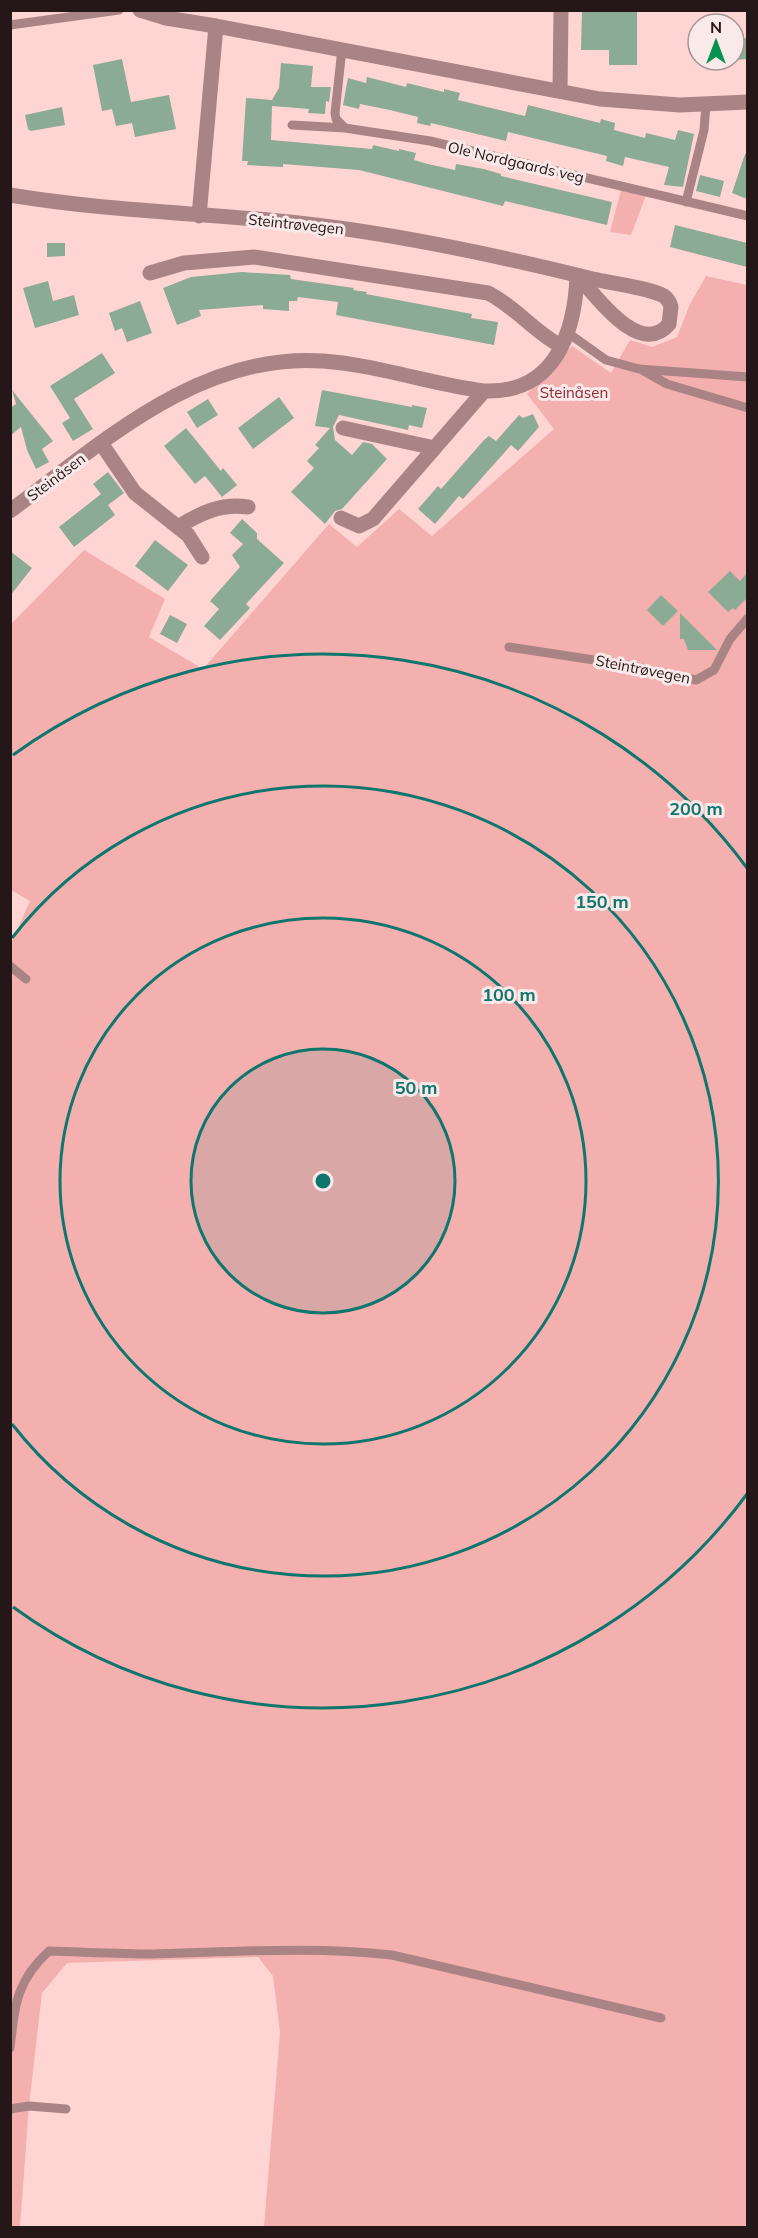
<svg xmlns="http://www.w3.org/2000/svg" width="758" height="2238" font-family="Mulish,sans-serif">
<rect width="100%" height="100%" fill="#ffd5d4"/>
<!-- green -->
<path fill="#f4afaf" d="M 621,190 L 646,195 L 631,235 L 610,232 Z
M 706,276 L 747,285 L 747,2227 L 264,2227 L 280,2032 L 273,1976 L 258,1957 L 67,1963 L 42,1993 L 29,2106 L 20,2227 L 11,2228 L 10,946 L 30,901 L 11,890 L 11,624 L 84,550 L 165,599 L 149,637 L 203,669 L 329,524 L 357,547 L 399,509 L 432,536 L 554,429 L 527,394 L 572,346 L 611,373 L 630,340 L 652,347 L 677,337 L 690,304 Z"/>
<!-- building -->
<path fill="#8bab95" d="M 582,10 L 637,10 L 637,65 L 609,65 L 609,50 L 581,50 Z
M 747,38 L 747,59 L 734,60 L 734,39 Z
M 122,59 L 131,102 L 169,95 L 176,129 L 135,137 L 132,123 L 116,126 L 112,109 L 102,111 L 93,65 Z
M 281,63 L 313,66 L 311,87 L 331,87 L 329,102 L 326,101 L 325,114 L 308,113 L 309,109 L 272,106 L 271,140 L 372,149 L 373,145 L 399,151 L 399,149 L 416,153 L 414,160 L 428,164 L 455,170 L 456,164 L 484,169 L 501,174 L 501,176 L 612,202 L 607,225 L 505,201 L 503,206 L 359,170 L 283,164 L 283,167 L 247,165 L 248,161 L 242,161 L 246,98 L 272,100 L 279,88 Z
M 367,77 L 406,87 L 407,83 L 444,92 L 444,89 L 460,93 L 458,100 L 525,116 L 528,105 L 600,123 L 601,119 L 615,123 L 614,130 L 645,138 L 646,133 L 675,140 L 678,130 L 694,134 L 683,187 L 664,185 L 669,167 L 625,157 L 623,166 L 606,161 L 607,156 L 508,132 L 506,141 L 431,123 L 430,126 L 417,123 L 418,117 L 390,110 L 360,104 L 359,109 L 343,105 L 348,78 L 366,83 Z
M 62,107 L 65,125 L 31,131 L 28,129 L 25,115 Z
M 745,154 L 747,154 L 747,199 L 732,193 Z
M 700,175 L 724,181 L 720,197 L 696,191 Z
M 675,225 L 747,243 L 747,267 L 670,247 Z
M 47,243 L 65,243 L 65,256 L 47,257 Z
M 242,272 L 290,275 L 291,279 L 354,288 L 353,290 L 367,292 L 366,294 L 472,314 L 471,318 L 498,322 L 494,345 L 336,315 L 338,302 L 298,297 L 297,301 L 289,301 L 289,311 L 263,309 L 263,305 L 199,310 L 201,316 L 177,325 L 163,288 L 191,277 Z
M 48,281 L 53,301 L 74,295 L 79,315 L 35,328 L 23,288 Z
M 140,301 L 152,333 L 127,342 L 122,328 L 115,331 L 109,313 Z
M 102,353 L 115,373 L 74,399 L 93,429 L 73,441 L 62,423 L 70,418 L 50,386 Z
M 12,390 L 53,441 L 42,449 L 49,462 L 36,469 L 27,450 L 21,427 L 10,436 L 10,408 L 16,404 Z
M 322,390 L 412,407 L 412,405 L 427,408 L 422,428 L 409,425 L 408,430 L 339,415 L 333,427 L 335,440 L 352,455 L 363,442 L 372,444 L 387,459 L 342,509 L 335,511 L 325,524 L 291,492 L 314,468 L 307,461 L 319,448 L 315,445 L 330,428 L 315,426 Z
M 279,397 L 294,418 L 253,449 L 238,428 Z
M 208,399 L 218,415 L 197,428 L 187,412 Z
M 533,414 L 539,427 L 518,451 L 511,445 L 463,499 L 459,496 L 435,524 L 418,509 L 438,486 L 441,489 L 484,440 L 489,436 L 496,441 L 519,415 L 523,418 Z
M 186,428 L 221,471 L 223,468 L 237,485 L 222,497 L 205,476 L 195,484 L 164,446 Z
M 108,472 L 124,493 L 108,505 L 115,515 L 74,547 L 59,527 L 101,494 L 93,484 Z
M 242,519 L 257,533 L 257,539 L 284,563 L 246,604 L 250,608 L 220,640 L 204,626 L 219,609 L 210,601 L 240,567 L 232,555 L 243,544 L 230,533 Z
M 155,540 L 188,565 L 168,591 L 135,566 Z
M 10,551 L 32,568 L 10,596 Z
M 730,571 L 740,581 L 747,573 L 747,598 L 735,610 L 733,608 L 728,612 L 708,592 Z
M 661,595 L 678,611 L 663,626 L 647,610 Z
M 680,613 L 717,650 L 688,650 L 684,639 L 680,639 Z
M 170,615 L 187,624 L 177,643 L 160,634 Z"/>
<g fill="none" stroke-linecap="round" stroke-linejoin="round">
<!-- service -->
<path stroke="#aa8484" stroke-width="9" d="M 10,25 L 119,10
M 342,49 L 335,113 L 336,119 L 345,128 L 430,141 L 748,216
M 292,125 L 345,128
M 686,202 L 704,130 L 706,105
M 568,333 L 606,360 L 639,369 L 748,377
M 642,370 L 667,384 L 748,408
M 509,647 L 627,665 L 696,680 L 714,670 L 730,639 L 748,618
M 10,966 L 26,979
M 10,2048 C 15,2005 16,1981 49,1951 C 84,1952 119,1954 154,1954 C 234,1952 313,1946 392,1955 L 661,2018
M 10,2109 L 29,2106 L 66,2109"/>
<!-- minor -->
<path stroke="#aa8484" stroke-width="15" d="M 140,10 L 166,18 L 216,26
M 560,91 L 561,10
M 10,195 C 106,211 203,213 299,223 C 399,234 496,255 593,279 C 611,283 650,288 664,296 C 668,299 670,303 671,307 L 669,324 C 640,359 595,295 577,275
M 199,216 L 216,26 L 600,99 L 680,105 L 748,102
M 150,273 L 184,263 L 254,257 L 488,293 C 516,307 534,332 561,346
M 343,428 L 435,448
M 101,443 L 135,493 L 188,535 L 202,557
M 10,511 C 102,443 200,352 323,361 C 378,365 430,384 484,391 C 554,394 575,334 577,275
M 341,518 L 359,526 L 373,519 L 484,391
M 178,527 C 200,513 222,503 248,507"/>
</g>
<!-- distance rings -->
<circle cx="323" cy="1181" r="132" fill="#0f766e" fill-opacity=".12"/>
<g fill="none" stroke="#0f766e" stroke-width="3">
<circle cx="323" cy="1181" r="132"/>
<circle cx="323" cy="1181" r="263"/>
<path d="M12 938A395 395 0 1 1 12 1424"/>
<path d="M747 1494A527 527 0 0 1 13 1607M13 755A527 527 0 0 1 747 868"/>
</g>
<g text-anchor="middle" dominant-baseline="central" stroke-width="6" stroke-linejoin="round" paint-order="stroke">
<!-- street labels -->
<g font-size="15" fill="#251717" stroke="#fae9e9">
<text transform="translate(516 162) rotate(13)">Ole Nordgaards veg</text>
<text transform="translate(296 224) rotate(6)">Steintrøvegen</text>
<text transform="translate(56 477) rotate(-37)">Steinåsen</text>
<text transform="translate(643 669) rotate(11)">Steintrøvegen</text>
</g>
<!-- park labels -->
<g font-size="15" fill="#8d2932" stroke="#fae9e9">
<text x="574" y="392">Steinåsen</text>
</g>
</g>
<circle cx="323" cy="1181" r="9" fill="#0f766e" stroke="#fae9e9" stroke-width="3"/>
<g font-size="18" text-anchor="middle" font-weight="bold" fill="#0f766e" stroke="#fae9e9" stroke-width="6" stroke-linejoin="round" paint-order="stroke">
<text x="696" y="815">200 m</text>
<text x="602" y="908">150 m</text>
<text x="509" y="1001">100 m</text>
<text x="416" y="1094">50 m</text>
</g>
<!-- border -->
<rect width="758" height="2238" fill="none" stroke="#251717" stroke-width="24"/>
<!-- north arrow -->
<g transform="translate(716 42)"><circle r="28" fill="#fae9e9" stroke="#a59595" stroke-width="1.5"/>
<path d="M0-4.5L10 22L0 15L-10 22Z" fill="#079251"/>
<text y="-9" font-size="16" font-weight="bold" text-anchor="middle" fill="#251717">N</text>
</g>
</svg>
